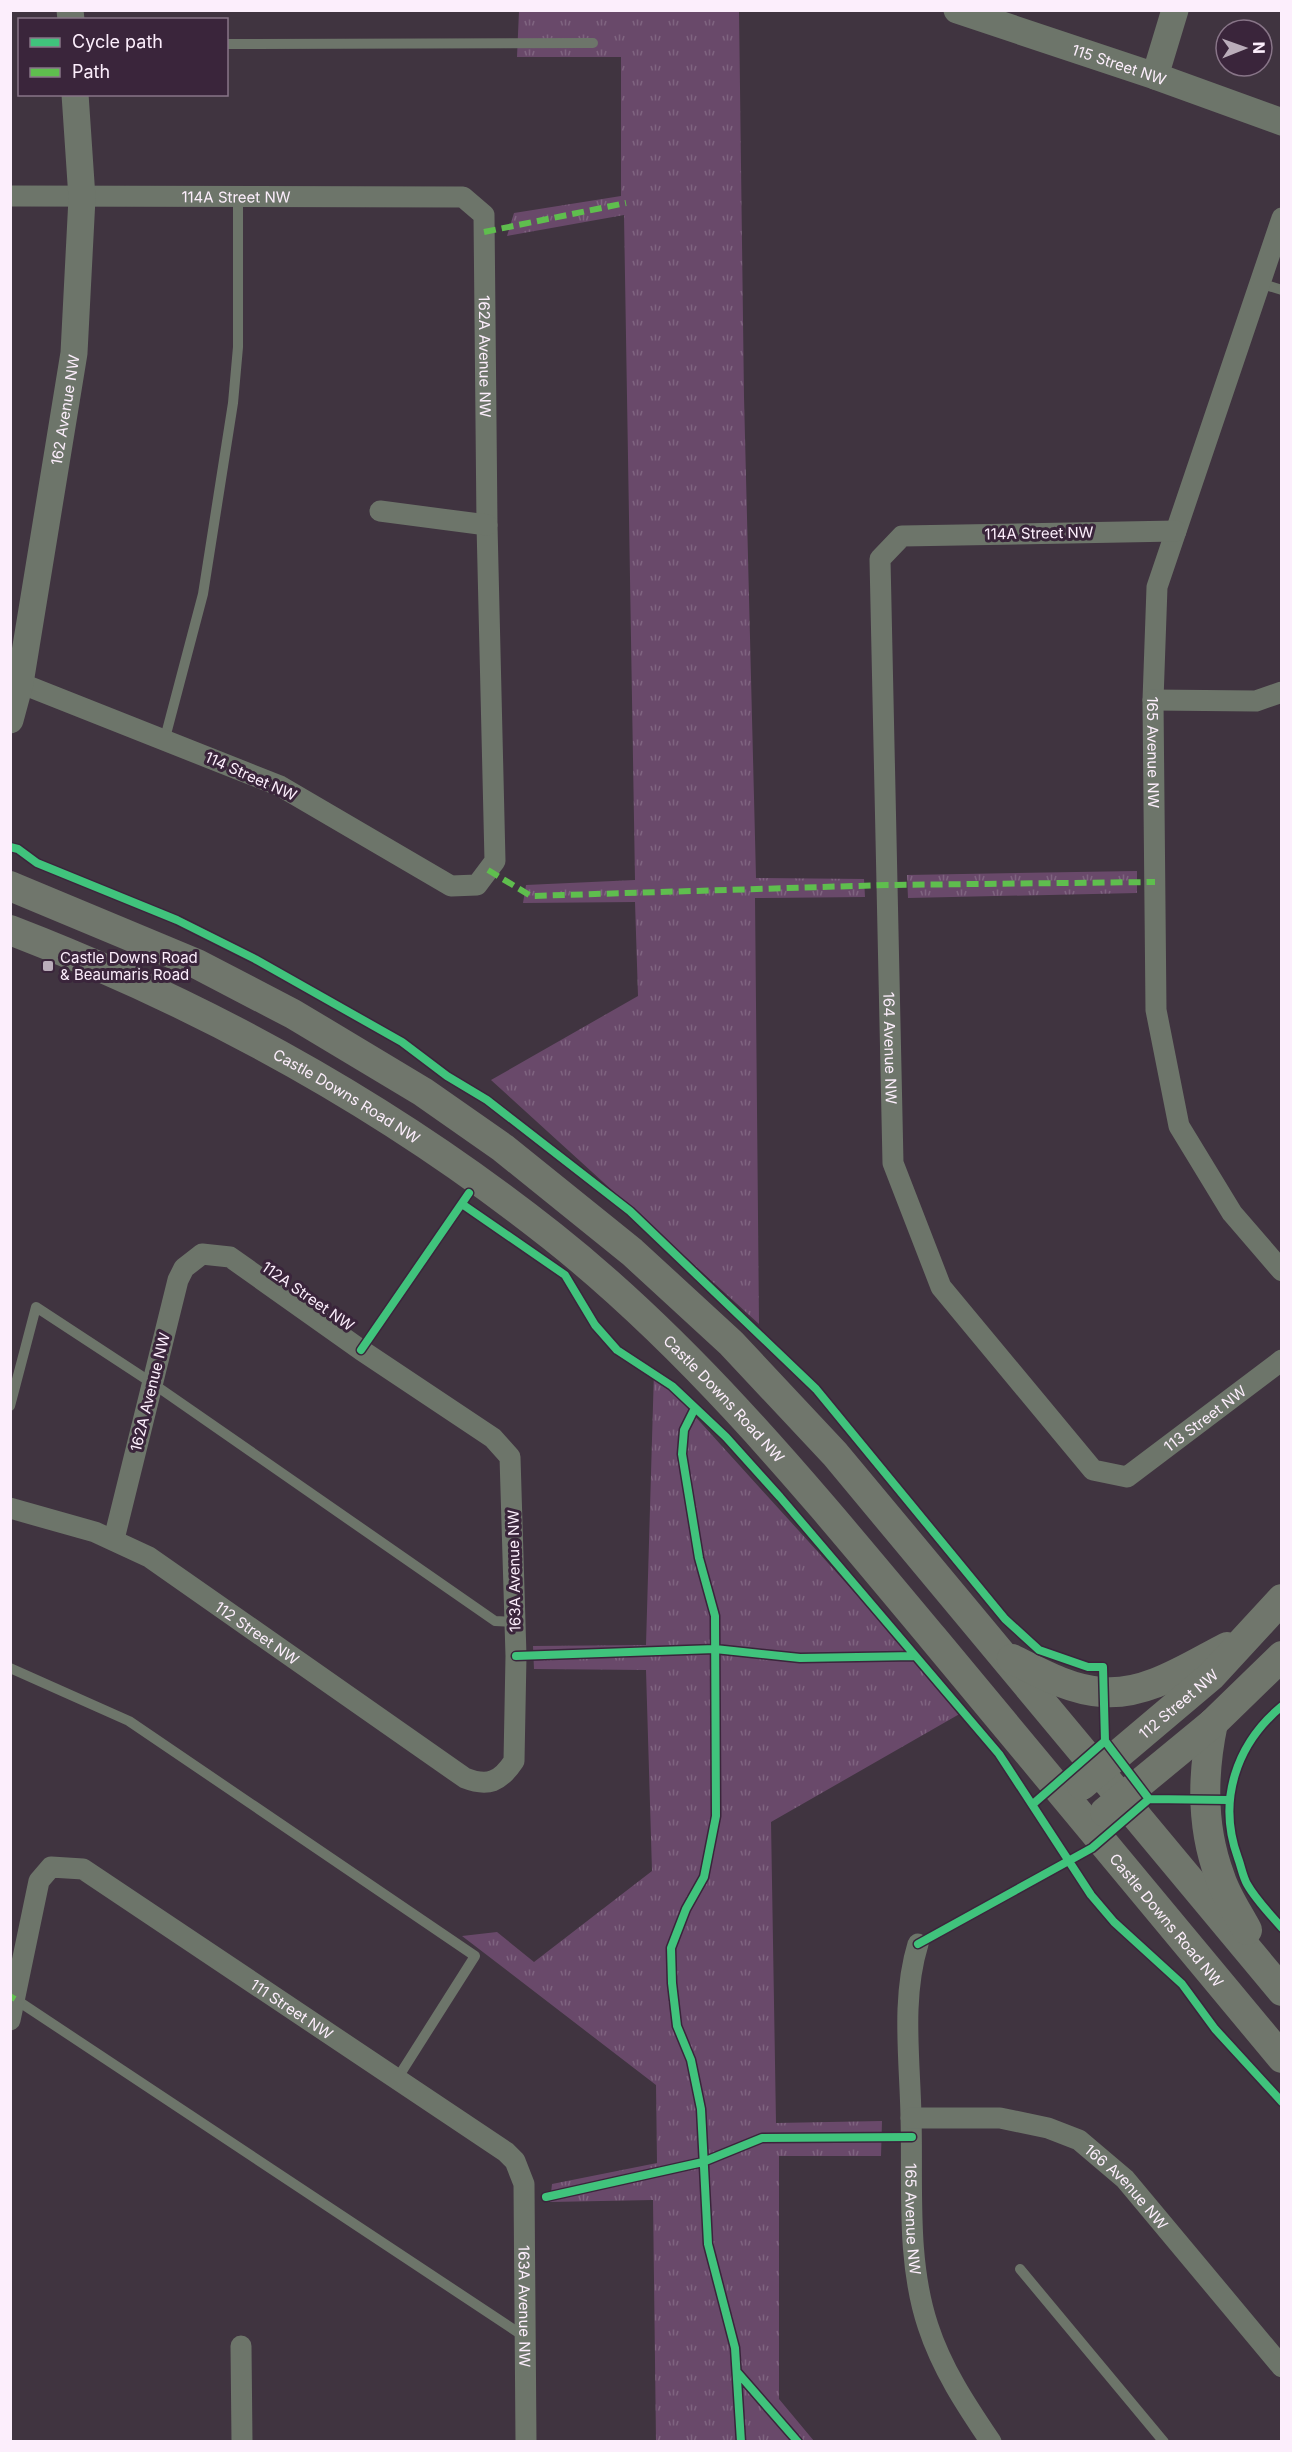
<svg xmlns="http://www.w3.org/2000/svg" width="1292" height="2452" font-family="Inter,sans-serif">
<defs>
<pattern id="park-tufts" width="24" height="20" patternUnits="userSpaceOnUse" patternTransform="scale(1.5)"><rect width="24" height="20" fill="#69496a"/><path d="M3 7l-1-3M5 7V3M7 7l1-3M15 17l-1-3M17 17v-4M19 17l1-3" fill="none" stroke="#7f6480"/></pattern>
</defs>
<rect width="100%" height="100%" fill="#403440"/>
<!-- park -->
<path fill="url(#park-tufts)" d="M 519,11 L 739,11 L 744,397 L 756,878 L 864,879 L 865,897 L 755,898 L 759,1324 L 491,1080 L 638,996 L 635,902 L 523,903 L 526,885 L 635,880 L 624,215 L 507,236 L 514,213 L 621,196 L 621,57 L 517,57 Z
M 1137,871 L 1137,893 L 908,898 L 907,875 Z
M 654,1371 L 963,1712 L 771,1822 L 776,2123 L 882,2121 L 881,2156 L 779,2156 L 779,2399 L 814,2441 L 656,2441 L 653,2200 L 550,2202 L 552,2184 L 657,2163 L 656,2085 L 462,1936 L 497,1932 L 534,1962 L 652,1871 L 646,1670 L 534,1669 L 533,1646 L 646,1645 Z"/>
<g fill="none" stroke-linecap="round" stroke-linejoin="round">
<!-- service -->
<path stroke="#6d756a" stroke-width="10" d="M 226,44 L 593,43
M 1259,283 L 1282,290
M 165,738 L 203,594 L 233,403 L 238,347 L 238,197
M 10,1406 L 36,1307 L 152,1383 L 495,1621 L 515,1622
M 10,1668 L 129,1721 L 475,1956 L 397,2079
M 15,1999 L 525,2337
M 1020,2269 L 1164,2442"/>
<!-- minor -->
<g stroke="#6d756a" stroke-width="21">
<path id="s1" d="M 10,196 L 463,197 L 484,215 L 487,525 L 495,861 L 477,885 L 451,886 L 280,786 L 20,683"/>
<path id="s2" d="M 1282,218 L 1157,587 L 1153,700 L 1156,1010 L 1179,1126 L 1232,1213 L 1282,1271"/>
<path d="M 380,511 L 487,525"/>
<path id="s3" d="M 1176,531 L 902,536 L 880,559 L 893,1163 L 941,1287 L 1093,1470 L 1127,1477 L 1282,1360"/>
<path d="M 1153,700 L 1256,701 L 1282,692"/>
<path id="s4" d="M 10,1508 L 95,1532 L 149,1557 L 465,1778 C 488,1787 500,1782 514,1761 L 516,1656 L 510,1457 L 493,1438 L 361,1350 L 230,1257 L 202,1254 L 184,1268 L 178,1280 L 114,1539"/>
<path id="s5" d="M 918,1944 C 901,1999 910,2060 911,2117 C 913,2185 906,2260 928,2326 C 942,2369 966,2405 991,2442"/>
<path id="s6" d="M 10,2020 L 39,1881 L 51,1867 L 83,1869 L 506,2152 L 515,2161 L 524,2184 L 526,2442"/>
<path id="s7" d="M 911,2118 L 1000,2118 L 1048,2128 L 1079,2140 L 1125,2179 L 1282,2367"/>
<path d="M 241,2346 L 242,2442"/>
</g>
<!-- tertiary -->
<g stroke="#6d756a" stroke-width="27">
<path d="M 70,10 L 71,20"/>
<path id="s8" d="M 957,10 L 1155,76 L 1282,122"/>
<path d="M 1155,76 L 1175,10"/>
<path id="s9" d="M 10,720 L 20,683 L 74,353 L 82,198 L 75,94"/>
</g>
<!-- secondary -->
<g stroke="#70766c" stroke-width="30">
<path d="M 10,886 L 197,964 L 293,1014 L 423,1092 L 503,1148 L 632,1252 L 731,1343 L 835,1454 L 1282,1991"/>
<path id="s10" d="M 10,930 C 205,1005 388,1106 552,1236 C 697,1351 814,1496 933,1638 C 1049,1778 1165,1918 1282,2058"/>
<path d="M 1012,1659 C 1040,1673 1070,1690 1102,1692 C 1146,1696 1190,1666 1227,1647"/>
<path d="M 1213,1723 C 1202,1775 1201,1827 1220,1877 C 1226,1896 1238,1913 1247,1930"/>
<path id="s11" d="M 1082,1785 L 1211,1676 L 1282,1599"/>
<path d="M 1105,1812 L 1213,1723 L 1282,1656"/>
</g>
<!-- quiet -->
<path stroke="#5fbe4e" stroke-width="6" stroke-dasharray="12 6" stroke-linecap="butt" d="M 484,232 L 626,203
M 488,870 L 531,896 L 887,885 L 1155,882
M 10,1996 L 15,1999"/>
<!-- cycleway casing -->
<g stroke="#3a253b" stroke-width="11">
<path id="cycleway" d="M 10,847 L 18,849 L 37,863 L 177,920 L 255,959 L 402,1042 L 447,1076 L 487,1100 L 630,1211 L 816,1389 L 1005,1619 L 1039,1650 L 1088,1667 L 1103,1667 L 1105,1741 L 1149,1799 L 1228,1800
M 462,1204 L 565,1275 L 595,1325 L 617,1350 L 672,1386 L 726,1437 L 780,1497 L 999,1754 L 1091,1895 L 1114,1922 L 1182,1984 L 1215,2029 L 1282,2102
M 361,1350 L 469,1193
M 694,1410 L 684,1430 L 682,1454 L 699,1558 L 715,1616 L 716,1816 L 704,1877 L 686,1909 L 671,1948 L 672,1983 L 677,2026 L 691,2060 L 701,2109 L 708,2244 L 735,2348 L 741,2442
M 516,1656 L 715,1649 L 800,1658 L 915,1656
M 1282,1706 C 1236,1744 1217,1801 1238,1858 C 1241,1866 1243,1877 1247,1884 C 1256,1900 1270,1914 1282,1928
M 1033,1804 L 1105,1741
M 918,1944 L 1092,1848 L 1149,1799
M 546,2197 L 703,2162 L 762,2138 L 912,2137
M 738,2373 L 798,2442"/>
</g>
<!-- cycleway -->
<use href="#cycleway" stroke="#40c37c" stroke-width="8"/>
</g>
<!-- markers -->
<rect fill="#baadba" stroke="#3a253b" stroke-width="2" x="42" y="960" width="12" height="12" rx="3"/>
<g text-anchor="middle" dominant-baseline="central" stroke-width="6" stroke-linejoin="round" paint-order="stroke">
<!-- street labels -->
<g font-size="15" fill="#fceefc" stroke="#3a253b">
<text stroke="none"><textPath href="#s8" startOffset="171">115 Street NW</textPath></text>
<text stroke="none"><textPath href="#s1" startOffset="226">114A Street NW</textPath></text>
<text stroke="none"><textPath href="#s1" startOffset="622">162A Avenue NW</textPath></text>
<text stroke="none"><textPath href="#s9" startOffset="315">162 Avenue NW</textPath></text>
<text transform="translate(1039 533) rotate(-1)">114A Street NW</text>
<text stroke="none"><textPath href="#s2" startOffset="555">165 Avenue NW</textPath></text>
<text transform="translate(251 776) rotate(24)">114 Street NW</text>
<text stroke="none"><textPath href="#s3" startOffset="795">164 Avenue NW</textPath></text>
<text stroke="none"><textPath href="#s10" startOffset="376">Castle Downs Road NW</textPath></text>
<text transform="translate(308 1296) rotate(35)">112A Street NW</text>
<text transform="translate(150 1392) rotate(-76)">162A Avenue NW</text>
<text stroke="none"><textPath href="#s10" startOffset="862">Castle Downs Road NW</textPath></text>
<text stroke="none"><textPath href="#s3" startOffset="1413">113 Street NW</textPath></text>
<text transform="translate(514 1571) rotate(-91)">163A Avenue NW</text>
<text stroke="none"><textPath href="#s4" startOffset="280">112 Street NW</textPath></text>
<text stroke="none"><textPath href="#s11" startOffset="126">112 Street NW</textPath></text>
<text stroke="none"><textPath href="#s10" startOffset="1546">Castle Downs Road NW</textPath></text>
<text stroke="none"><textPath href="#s6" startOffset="444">111 Street NW</textPath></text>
<text stroke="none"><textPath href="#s7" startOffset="238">166 Avenue NW</textPath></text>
<text stroke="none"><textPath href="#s5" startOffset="276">165 Avenue NW</textPath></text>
<text stroke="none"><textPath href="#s6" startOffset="861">163A Avenue NW</textPath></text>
</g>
<!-- poi labels -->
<g font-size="15" fill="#fceefc" stroke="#3a253b" text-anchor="start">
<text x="60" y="957">Castle Downs Road<tspan x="60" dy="17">&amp; Beaumaris Road</tspan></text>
</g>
</g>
<!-- border -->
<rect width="1292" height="2452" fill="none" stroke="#fceefc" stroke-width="24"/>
<!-- legend -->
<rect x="18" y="18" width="210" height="78" fill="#3a253b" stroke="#887588" stroke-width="1.5"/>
<rect x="30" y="38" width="30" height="9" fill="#40c37c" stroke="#887588" stroke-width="1.5"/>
<text x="72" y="48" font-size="18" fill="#fceefc">Cycle path</text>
<rect x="30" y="68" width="30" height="9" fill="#5fbe4e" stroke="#887588" stroke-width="1.5"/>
<text x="72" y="78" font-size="18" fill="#fceefc">Path</text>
<!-- north arrow -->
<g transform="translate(1244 48) rotate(89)"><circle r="28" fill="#3a253b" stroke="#887588" stroke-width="1.5"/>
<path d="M0-4.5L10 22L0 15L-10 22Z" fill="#baadba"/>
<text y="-9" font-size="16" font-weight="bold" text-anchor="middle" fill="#fceefc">N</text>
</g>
</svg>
